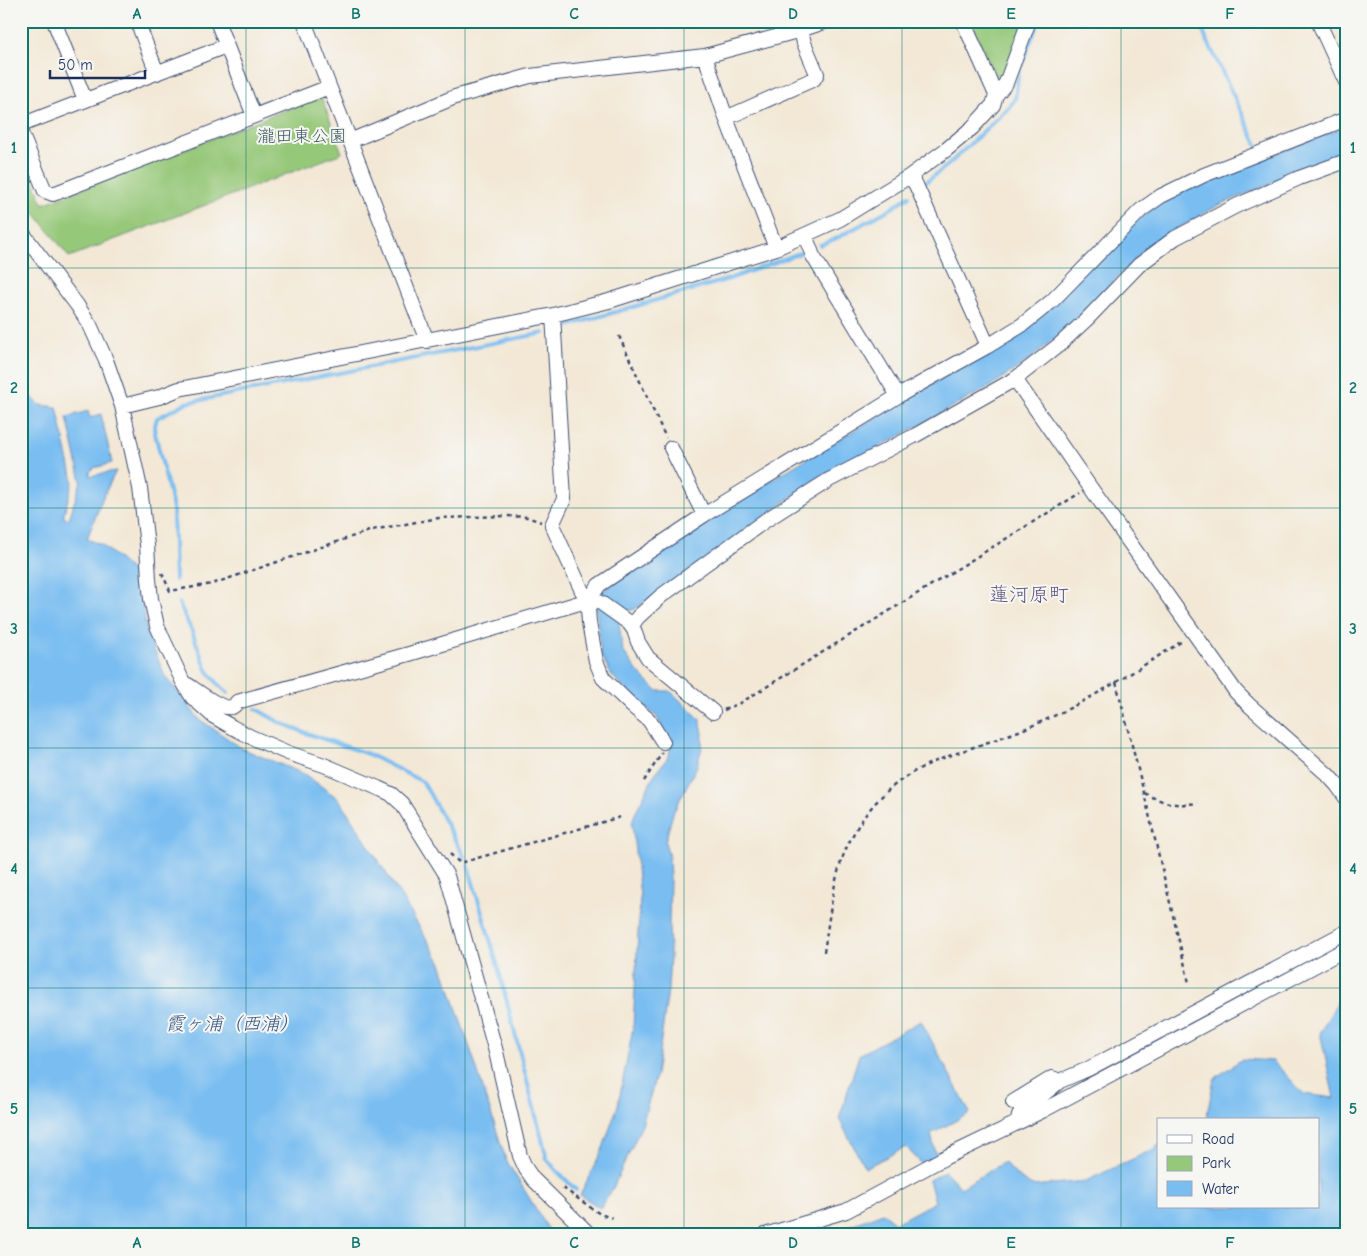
<svg xmlns="http://www.w3.org/2000/svg" width="1367" height="1256" font-family="'Comic Neue','Klee One',sans-serif">
<rect width="100%" height="100%" fill="#f6f6f2"/>
<filter id="ink" filterUnits="userSpaceOnUse"><feTurbulence type="fractalNoise" baseFrequency=".02" numOctaves="2"/><feDisplacementMap in="SourceGraphic" scale="10" xChannelSelector="R" yChannelSelector="G"/><feConvolveMatrix kernelMatrix="1 2 1 2 8 2 1 2 1" color-interpolation-filters="sRGB"/></filter>
<filter id="wash" filterUnits="userSpaceOnUse"><feTurbulence type="fractalNoise" baseFrequency=".0096" numOctaves="4" result="noise"/><feDisplacementMap in="SourceGraphic" scale="20" xChannelSelector="R" yChannelSelector="G"/><feGaussianBlur stdDeviation="1.12" result="paint"/><feColorMatrix in="noise" values="0 0 0 0 0 0 0 0 0 0 0 0 0 0 0 0 0 1.4 0 .05"/><feComposite in="paint" operator="in"/></filter>
<g filter="url(#wash)">
<rect width="100%" height="100%" fill="#f3e8d6"/>
<!-- green -->
<path fill="#96c879" stroke="#587c6c" d="M 971,21 L 1024,21 L 1005,76 L 996,80 Z
M 321,96 L 342,153 L 69,257 L 21,195 L 21,150 L 43,204 Z"/>
<!-- water -->
<path fill="#7abef1" stroke="#4a76a8" d="M 1346,126 L 1346,153 L 1219,205 L 1150,244 L 1066,329 L 1029,360 L 989,387 L 872,451 L 819,477 L 635,609 L 625,612 L 619,624 L 623,651 L 638,672 L 657,691 L 670,691 L 700,719 L 703,733 L 702,747 L 697,766 L 673,813 L 665,842 L 669,856 L 670,879 L 669,926 L 670,956 L 668,990 L 656,1075 L 642,1125 L 613,1188 L 600,1208 L 580,1195 L 603,1148 L 618,1105 L 633,1028 L 640,896 L 632,824 L 634,816 L 654,775 L 669,756 L 671,744 L 657,717 L 630,694 L 612,676 L 601,655 L 596,606 L 601,592 L 733,503 L 899,403 L 1000,345 L 1137,221 L 1158,205 L 1188,188 Z
M 21,387 L 40,405 L 57,407 L 73,481 L 63,517 L 69,519 L 81,481 L 67,417 L 88,411 L 90,418 L 101,414 L 112,463 L 94,468 L 90,472 L 90,476 L 116,471 L 103,497 L 87,539 L 102,545 L 128,567 L 140,588 L 147,633 L 165,676 L 199,719 L 243,749 L 304,774 L 339,799 L 402,898 L 441,963 L 471,1051 L 506,1160 L 552,1235 L 21,1235 Z
M 1346,997 L 1346,1235 L 824,1235 L 883,1213 L 895,1223 L 935,1202 L 929,1180 L 945,1171 L 961,1188 L 1004,1162 L 1019,1178 L 1032,1186 L 1086,1181 L 1154,1149 L 1158,1145 L 1158,1207 L 1318,1207 L 1318,1120 L 1206,1120 L 1214,1079 L 1242,1059 L 1273,1061 L 1304,1094 L 1334,1098 L 1320,1032 L 1338,1001 Z
M 921,1021 L 970,1113 L 931,1134 L 935,1151 L 942,1163 L 926,1172 L 920,1162 L 906,1147 L 865,1168 L 839,1119 L 859,1055 Z"/>
<g fill="none" stroke-linecap="round" stroke-linejoin="round">
<!-- stream -->
<path stroke="#7abef1" stroke-width="4" d="M 1198,21 L 1258,147
M 926,182 L 948,165 L 1008,108 L 1015,99 L 1019,70 L 1039,21
M 820,245 L 835,239 L 892,208 L 909,196
M 564,327 L 729,279 L 800,253
M 175,580 L 173,508 L 154,429 L 157,418 L 186,403 L 544,333
M 179,603 L 192,632 L 207,670 L 218,684 L 228,693
M 256,709 L 279,722 L 303,732 L 368,754 L 423,782 L 465,858
M 468,866 L 497,963 L 547,1159 L 556,1170 L 576,1190"/>
</g>
</g>
<g filter="url(#ink)">
<g fill="none" stroke-linecap="round" stroke-linejoin="round">
<!-- minor casing -->
<g stroke="#3b4b70" stroke-width="16">
<path id="minor" d="M 54,21 L 85,100
M 137,21 L 157,73
M 217,21 L 254,116
M 304,21 L 427,341
M 963,21 L 996,95
M 1318,21 L 1346,82
M 705,56 L 726,118 L 776,248
M 726,118 L 814,79 L 817,74 L 804,43 L 801,30
M 21,125 L 226,46
M 21,133 L 45,191 L 53,194 L 329,87
M 350,141 L 455,97 L 530,76 L 705,56 L 801,30 L 827,21
M 910,176 L 916,185 L 988,346
M 21,231 L 77,305 L 90,325 L 106,360 L 122,406 L 140,488 L 147,545 L 149,579 L 151,599 L 157,626 L 183,682 L 192,697 L 202,706 L 213,716 L 232,727 L 251,737 L 288,753 L 324,765 L 378,788 L 391,794 L 402,804 L 447,876 L 496,1052 L 520,1156 L 526,1169 L 533,1179 L 590,1235
M 805,235 L 813,256 L 898,396
M 553,315 L 564,499 L 552,525 L 582,591 L 589,600
M 1015,379 L 1090,487 L 1236,692 L 1249,705 L 1327,774 L 1337,785 L 1346,798
M 122,406 L 159,397 L 179,389 L 553,315 L 609,301 L 776,248 L 840,219 L 910,176 L 947,149 L 972,128 L 993,105 L 996,95 L 1006,83 L 1029,21
M 671,448 L 704,515
M 632,625 L 638,617 L 661,596 L 766,520 L 829,480 L 916,435 L 1015,379 L 1059,345 L 1088,318 L 1139,265 L 1175,238 L 1236,206 L 1299,178 L 1346,161
M 188,685 C 197,691 222,710 231,707 C 234,707 235,705 237,702 L 409,654 L 589,600 L 601,603 L 629,623 L 634,630 L 638,642 L 648,658 L 713,712
M 663,742 L 649,720 L 631,705 L 603,678 L 596,661 L 589,623 L 588,608 L 589,600 L 599,585 L 704,515 L 898,396 L 988,346 L 1022,325 L 1052,301 L 1141,210 L 1161,196 L 1204,175 L 1346,119
M 1013,1102 L 1052,1078 L 1055,1079
M 1017,1123 L 1020,1113 L 1060,1081 L 1088,1069 L 1346,932
M 765,1235 L 846,1211 L 944,1158 L 1042,1111 L 1346,949"/>
</g>
<!-- path -->
<path stroke="#3b4b70" stroke-width="2.5" stroke-dasharray="4 4" stroke-linecap="butt" d="M 619,336 L 666,438
M 162,573 L 170,591 L 212,584 L 372,530 L 439,518 L 508,516 L 527,517 L 541,522
M 1116,682 L 1144,793 L 1189,983
M 724,710 L 742,702 L 1080,493
M 644,781 L 662,753
M 1144,793 C 1166,804 1174,806 1198,803
M 450,854 L 460,863 L 624,816
M 824,952 C 829,921 832,888 842,859 C 858,816 887,783 929,764 C 964,749 1001,739 1036,724 C 1088,702 1136,670 1184,640
M 563,1188 L 600,1214 L 612,1218"/>
<!-- minor -->
<use href="#minor" stroke="#fff" stroke-width="14"/>
</g>
</g>
<!-- grid -->
<path fill="none" stroke="#0f766e" stroke-width="1" stroke-opacity="0.55" d="M 246,21 L 246,1235M 465,21 L 465,1235M 684,21 L 684,1235M 902,21 L 902,1235M 1121,21 L 1121,1235M 21,268 L 1346,268M 21,508 L 1346,508M 21,748 L 1346,748M 21,988 L 1346,988"/>
<g text-anchor="middle" dominant-baseline="central" stroke-width="4" stroke-linejoin="round" paint-order="stroke">
<!-- park labels -->
<g font-size="18" fill="#405d66" stroke="#f6f6f2">
<text x="302" y="136">瀧田東公園</text>
</g>
<!-- water labels -->
<g font-size="19" font-style="italic" fill="#335383" stroke="#f6f6f2">
<text x="232" y="1024">霞ヶ浦（西浦）</text>
</g>
<!-- quarter labels -->
<g font-size="20" fill="#5f5482" stroke="#f6f6f2">
<text x="1029" y="594">蓮河原町</text>
</g>
</g>
<!-- margin -->
<rect width="1367" height="1256" fill="none" stroke="#f6f6f2" stroke-width="55"/>
<!-- legend -->
<rect x="1157" y="1118" width="162" height="90" fill="#f6f6f2" stroke="#9ea6b7"/>
<rect x="1167" y="1135" width="25" height="8" fill="#ffffff" stroke="#9ea6b7"/>
<text x="1202" y="1144" font-size="15" fill="#1b2f5e">Road</text>
<rect x="1167" y="1156" width="25" height="15" fill="#96c879" stroke="#9ea6b7"/>
<text x="1202" y="1168" font-size="15" fill="#1b2f5e">Park</text>
<rect x="1167" y="1181" width="25" height="15" fill="#7abef1" stroke="#9ea6b7"/>
<text x="1202" y="1194" font-size="15" fill="#1b2f5e">Water</text>
<!-- scale -->
<path d="M50 70v8h95v-8" fill="none" stroke="#1b2f5e" stroke-width="2.5"/>
<text x="58" y="70" font-size="15" fill="#1b2f5e" stroke="#f6f6f2" stroke-width="4" paint-order="stroke">50 m</text>
<rect x="28" y="28" width="1312" height="1200" fill="none" stroke="#0f766e" stroke-width="2"/>
<g font-size="16" text-anchor="middle" font-weight="bold" fill="#0f766e">
<text x="137" y="19">A</text>
<text x="356" y="19">B</text>
<text x="574" y="19">C</text>
<text x="793" y="19">D</text>
<text x="1011" y="19">E</text>
<text x="1230" y="19">F</text>
<text x="14" y="153">1</text>
<text x="1353" y="153">1</text>
<text x="14" y="393">2</text>
<text x="1353" y="393">2</text>
<text x="14" y="634">3</text>
<text x="1353" y="634">3</text>
<text x="14" y="874">4</text>
<text x="1353" y="874">4</text>
<text x="14" y="1114">5</text>
<text x="1353" y="1114">5</text>
<text x="137" y="1248">A</text>
<text x="356" y="1248">B</text>
<text x="574" y="1248">C</text>
<text x="793" y="1248">D</text>
<text x="1011" y="1248">E</text>
<text x="1230" y="1248">F</text>
</g>
</svg>
